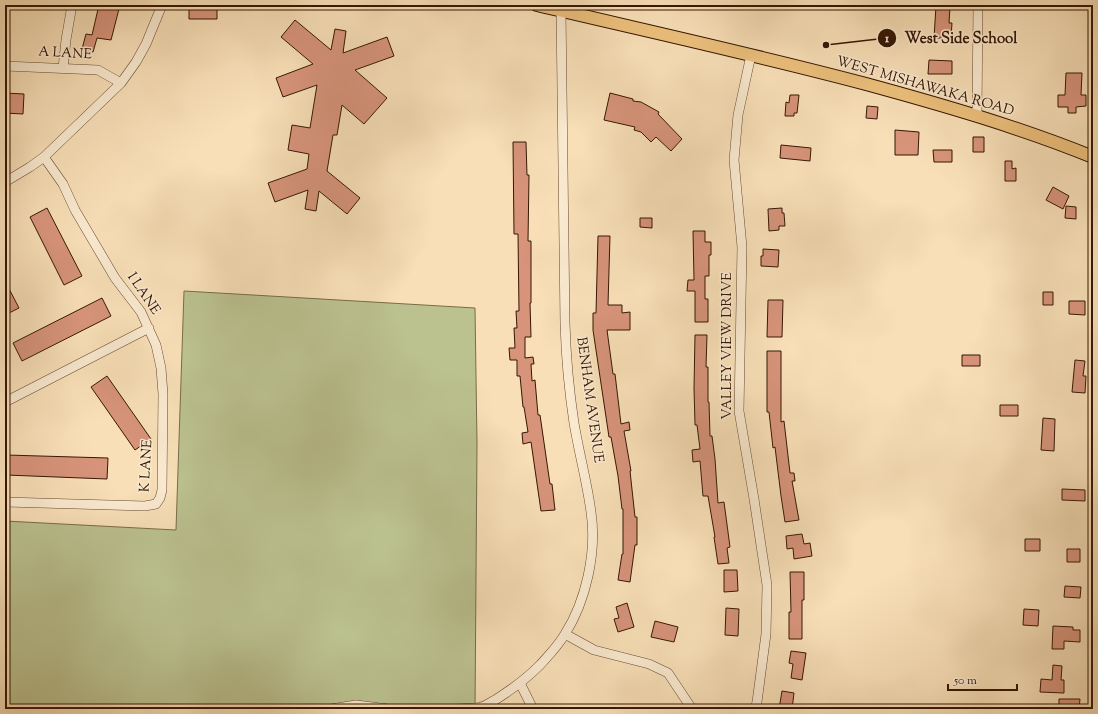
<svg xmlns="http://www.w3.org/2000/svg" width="1098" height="714" font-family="'Sorts Mill Goudy',serif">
<rect width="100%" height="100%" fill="#f8dfb7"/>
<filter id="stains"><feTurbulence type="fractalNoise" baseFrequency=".005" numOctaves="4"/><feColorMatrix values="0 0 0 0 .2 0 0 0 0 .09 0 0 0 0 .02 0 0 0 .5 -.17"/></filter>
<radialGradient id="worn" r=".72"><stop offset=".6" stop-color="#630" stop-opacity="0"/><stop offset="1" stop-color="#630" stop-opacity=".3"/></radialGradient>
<!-- green -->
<path fill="#bbc290" stroke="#786c4a" d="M 184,291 L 475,308 L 477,444 L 475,709 L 5,709 L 5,521 L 176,530 Z"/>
<!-- building -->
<path fill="#d7947b" stroke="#361704" d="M 99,5 L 120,5 L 111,40 L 97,38 L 93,52 L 82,49 L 86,34 L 92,35 Z
M 189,5 L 217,5 L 217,19 L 189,19 Z
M 936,6 L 950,7 L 949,23 L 952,23 L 951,38 L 934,38 Z
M 295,20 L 331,50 L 335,29 L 346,31 L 343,53 L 387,37 L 394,56 L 355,70 L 387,98 L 364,124 L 342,105 L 337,135 L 333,135 L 327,171 L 360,198 L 347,214 L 319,191 L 316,211 L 305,209 L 308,190 L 275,202 L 268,183 L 307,169 L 309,154 L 288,150 L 292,125 L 310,128 L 317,85 L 283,97 L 276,78 L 313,64 L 281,37 Z
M 929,60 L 952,61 L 952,74 L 928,74 Z
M 1066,73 L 1082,73 L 1081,95 L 1086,95 L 1086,106 L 1076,107 L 1076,113 L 1068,113 L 1068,107 L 1058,107 L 1058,95 L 1065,95 Z
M 5,93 L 24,94 L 23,114 L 5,113 Z
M 610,93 L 633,99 L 633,101 L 641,102 L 659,112 L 658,114 L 682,139 L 671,151 L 656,137 L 651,142 L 641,132 L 634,130 L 635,127 L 604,120 Z
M 790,95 L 799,95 L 797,113 L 794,113 L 794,116 L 785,116 L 786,102 L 789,103 Z
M 867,106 L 878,107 L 877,119 L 866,118 Z
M 895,130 L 919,132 L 918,155 L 895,155 Z
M 973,137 L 984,137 L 984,152 L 973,152 Z
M 513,142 L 526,142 L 527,175 L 529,175 L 528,241 L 531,241 L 531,303 L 530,303 L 531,337 L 525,337 L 525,358 L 533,357 L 534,364 L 531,364 L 532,381 L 535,380 L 538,415 L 540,415 L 550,484 L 552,484 L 555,510 L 541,511 L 531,442 L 523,444 L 522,433 L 528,432 L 524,407 L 523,407 L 520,376 L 517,376 L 517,360 L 510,360 L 509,348 L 515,348 L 514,328 L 517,328 L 516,311 L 519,311 L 518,234 L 514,234 Z
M 781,145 L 811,148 L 810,161 L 780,158 Z
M 933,150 L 952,150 L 952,162 L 934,162 Z
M 1005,161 L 1012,161 L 1012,169 L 1016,168 L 1016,181 L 1005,181 Z
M 1053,187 L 1069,196 L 1063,209 L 1046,200 Z
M 1066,206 L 1076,207 L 1076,219 L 1065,218 Z
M 47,208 L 82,276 L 64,285 L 30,217 Z
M 782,208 L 782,213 L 784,213 L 785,226 L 779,226 L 779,230 L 769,231 L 768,209 Z
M 640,218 L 652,218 L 652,228 L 640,227 Z
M 693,231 L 705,231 L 705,242 L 711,242 L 711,255 L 709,255 L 709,276 L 705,276 L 705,299 L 708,299 L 708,322 L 695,322 L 695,291 L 687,291 L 688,280 L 694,280 Z
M 598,236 L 610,236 L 608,305 L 622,305 L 622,313 L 630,312 L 630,330 L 607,330 L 613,374 L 615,374 L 621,424 L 629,422 L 630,430 L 624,431 L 631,471 L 630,471 L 635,517 L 637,517 L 637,545 L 635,545 L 630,582 L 618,580 L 622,554 L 623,554 L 623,509 L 622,509 L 618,476 L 611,437 L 609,437 L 593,330 L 593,313 L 596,313 Z
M 763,249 L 779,250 L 778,267 L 761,266 L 761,256 L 763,256 Z
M 5,281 L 19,308 L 5,315 Z
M 1043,292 L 1053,292 L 1053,305 L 1043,305 Z
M 102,298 L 111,316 L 22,361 L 13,343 Z
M 768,300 L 783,300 L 782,337 L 767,337 Z
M 1069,301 L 1085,301 L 1085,315 L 1069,314 Z
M 695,335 L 707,335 L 706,367 L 708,367 L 708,402 L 709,402 L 710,436 L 712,436 L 715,459 L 718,503 L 724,502 L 730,547 L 727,548 L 729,563 L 718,564 L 714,537 L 715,537 L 708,496 L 703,496 L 700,461 L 693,462 L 692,450 L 700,449 L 697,425 L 695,425 L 694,388 Z
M 767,351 L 781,351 L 781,422 L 784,421 L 790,473 L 794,473 L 795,481 L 792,481 L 799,520 L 785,522 L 781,496 L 775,447 L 773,448 L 769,412 L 767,412 Z
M 962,355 L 980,355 L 980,366 L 962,366 Z
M 1075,360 L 1085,361 L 1083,376 L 1086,376 L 1085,393 L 1072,392 Z
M 107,376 L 151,439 L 135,450 L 91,387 Z
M 1000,405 L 1018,405 L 1018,416 L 1000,416 Z
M 1043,418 L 1055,419 L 1054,451 L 1041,450 Z
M 6,455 L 108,458 L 107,479 L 6,475 Z
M 1062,489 L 1085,490 L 1085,501 L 1062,500 Z
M 802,534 L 804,544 L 810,543 L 812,556 L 794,559 L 793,548 L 787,549 L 786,536 Z
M 1025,539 L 1040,539 L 1040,551 L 1025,551 Z
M 1067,549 L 1080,549 L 1080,562 L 1067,562 Z
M 724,570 L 737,570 L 738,591 L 724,592 Z
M 790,572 L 804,572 L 804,600 L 802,600 L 802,639 L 789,639 L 789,612 L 791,612 Z
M 1065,586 L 1081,587 L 1080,598 L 1064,597 Z
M 627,603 L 634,627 L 618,632 L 614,619 L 619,618 L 616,607 Z
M 726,608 L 739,609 L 738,636 L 725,635 Z
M 1024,609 L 1039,610 L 1038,626 L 1023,625 Z
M 655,621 L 678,627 L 674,642 L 651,637 Z
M 1053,626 L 1073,627 L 1073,630 L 1080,630 L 1080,642 L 1064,641 L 1064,649 L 1052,649 Z
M 791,651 L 806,653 L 802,680 L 791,678 L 793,664 L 789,663 Z
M 1053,665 L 1062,666 L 1061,680 L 1064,680 L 1064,693 L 1040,692 L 1041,679 L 1052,680 Z
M 782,691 L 794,693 L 792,709 L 779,709 Z
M 1059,699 L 1080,699 L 1079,709 L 1059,709 Z"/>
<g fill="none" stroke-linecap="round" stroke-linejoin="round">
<!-- minor casing -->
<g stroke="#664931" stroke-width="10">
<path id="minor" d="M 751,55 L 738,115 L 734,160 L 742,247 L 739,411 L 754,499 L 767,585 L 766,634 L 757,702 L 755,709
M 5,66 L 98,70 L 121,83
M 63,68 L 66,40 L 72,5
M 977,115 L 978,5
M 5,182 L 30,167 L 44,157 L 121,83 L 136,62 L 146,44 L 162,5
M 5,402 L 149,328
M 5,502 L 145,506 L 156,504 L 160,498 L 162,490 L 163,394 L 161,368 L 156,345 L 141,312 L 115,278 L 75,210 L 63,184 L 44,157
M 565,634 L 594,650 L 649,664 L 668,673 L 692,709
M 520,683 L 533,709
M 331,709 L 356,705 L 388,709
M 457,709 C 465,708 474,709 481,707 C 486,706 490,702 495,700 C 511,690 526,679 540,665 C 549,655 558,646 565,634 C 586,601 597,552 591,512 C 587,482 579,453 574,423 C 569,390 566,357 565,323 L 561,11"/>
</g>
<!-- major casing -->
<g stroke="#361704" stroke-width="14">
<path id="major" d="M 537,5 C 647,31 757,55 866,84 C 943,105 1019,127 1093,157"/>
</g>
<!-- minor -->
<use href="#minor" stroke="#faead0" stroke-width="9"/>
<!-- major -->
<use href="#major" stroke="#ecc07c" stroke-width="12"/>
</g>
<g text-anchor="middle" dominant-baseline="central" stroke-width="3" stroke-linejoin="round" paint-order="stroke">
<!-- street labels -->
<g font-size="14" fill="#361704" stroke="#faead0">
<text transform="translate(65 54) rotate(3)">A LANE</text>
<text transform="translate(925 87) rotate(16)">WEST MISHAWAKA ROAD</text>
<text transform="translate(143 294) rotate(56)">I LANE</text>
<text transform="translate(728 346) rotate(-90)">VALLEY VIEW DRIVE</text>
<text transform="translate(589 400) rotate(82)">BENHAM AVENUE</text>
<text transform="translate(147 466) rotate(-87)">K LANE</text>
</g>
</g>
<!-- callouts -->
<path fill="none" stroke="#361704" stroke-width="1.5" d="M826 45L887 38"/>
<g fill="#361704" stroke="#faead0" stroke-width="1.5">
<circle cx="826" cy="45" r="4"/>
<circle cx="887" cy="38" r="10"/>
</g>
<g font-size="12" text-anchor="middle" font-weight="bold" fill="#fff">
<text x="887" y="42">1</text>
</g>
<g font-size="15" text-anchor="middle" font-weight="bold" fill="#361704" stroke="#faead0" stroke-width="3" stroke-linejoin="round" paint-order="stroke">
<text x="961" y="43">West Side School</text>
</g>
<!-- margin -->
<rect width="1098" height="714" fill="none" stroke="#f8dfb7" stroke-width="20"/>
<rect x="6" y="6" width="1086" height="702" fill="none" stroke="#361704" stroke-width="2"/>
<rect x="10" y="10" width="1078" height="694" fill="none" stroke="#361704"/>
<!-- scale -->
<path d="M948 684v6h69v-6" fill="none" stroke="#361704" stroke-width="2"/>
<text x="954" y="684" font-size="12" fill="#361704" stroke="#faead0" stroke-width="3" paint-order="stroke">50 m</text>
<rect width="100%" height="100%" filter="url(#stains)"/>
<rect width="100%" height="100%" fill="url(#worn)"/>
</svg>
